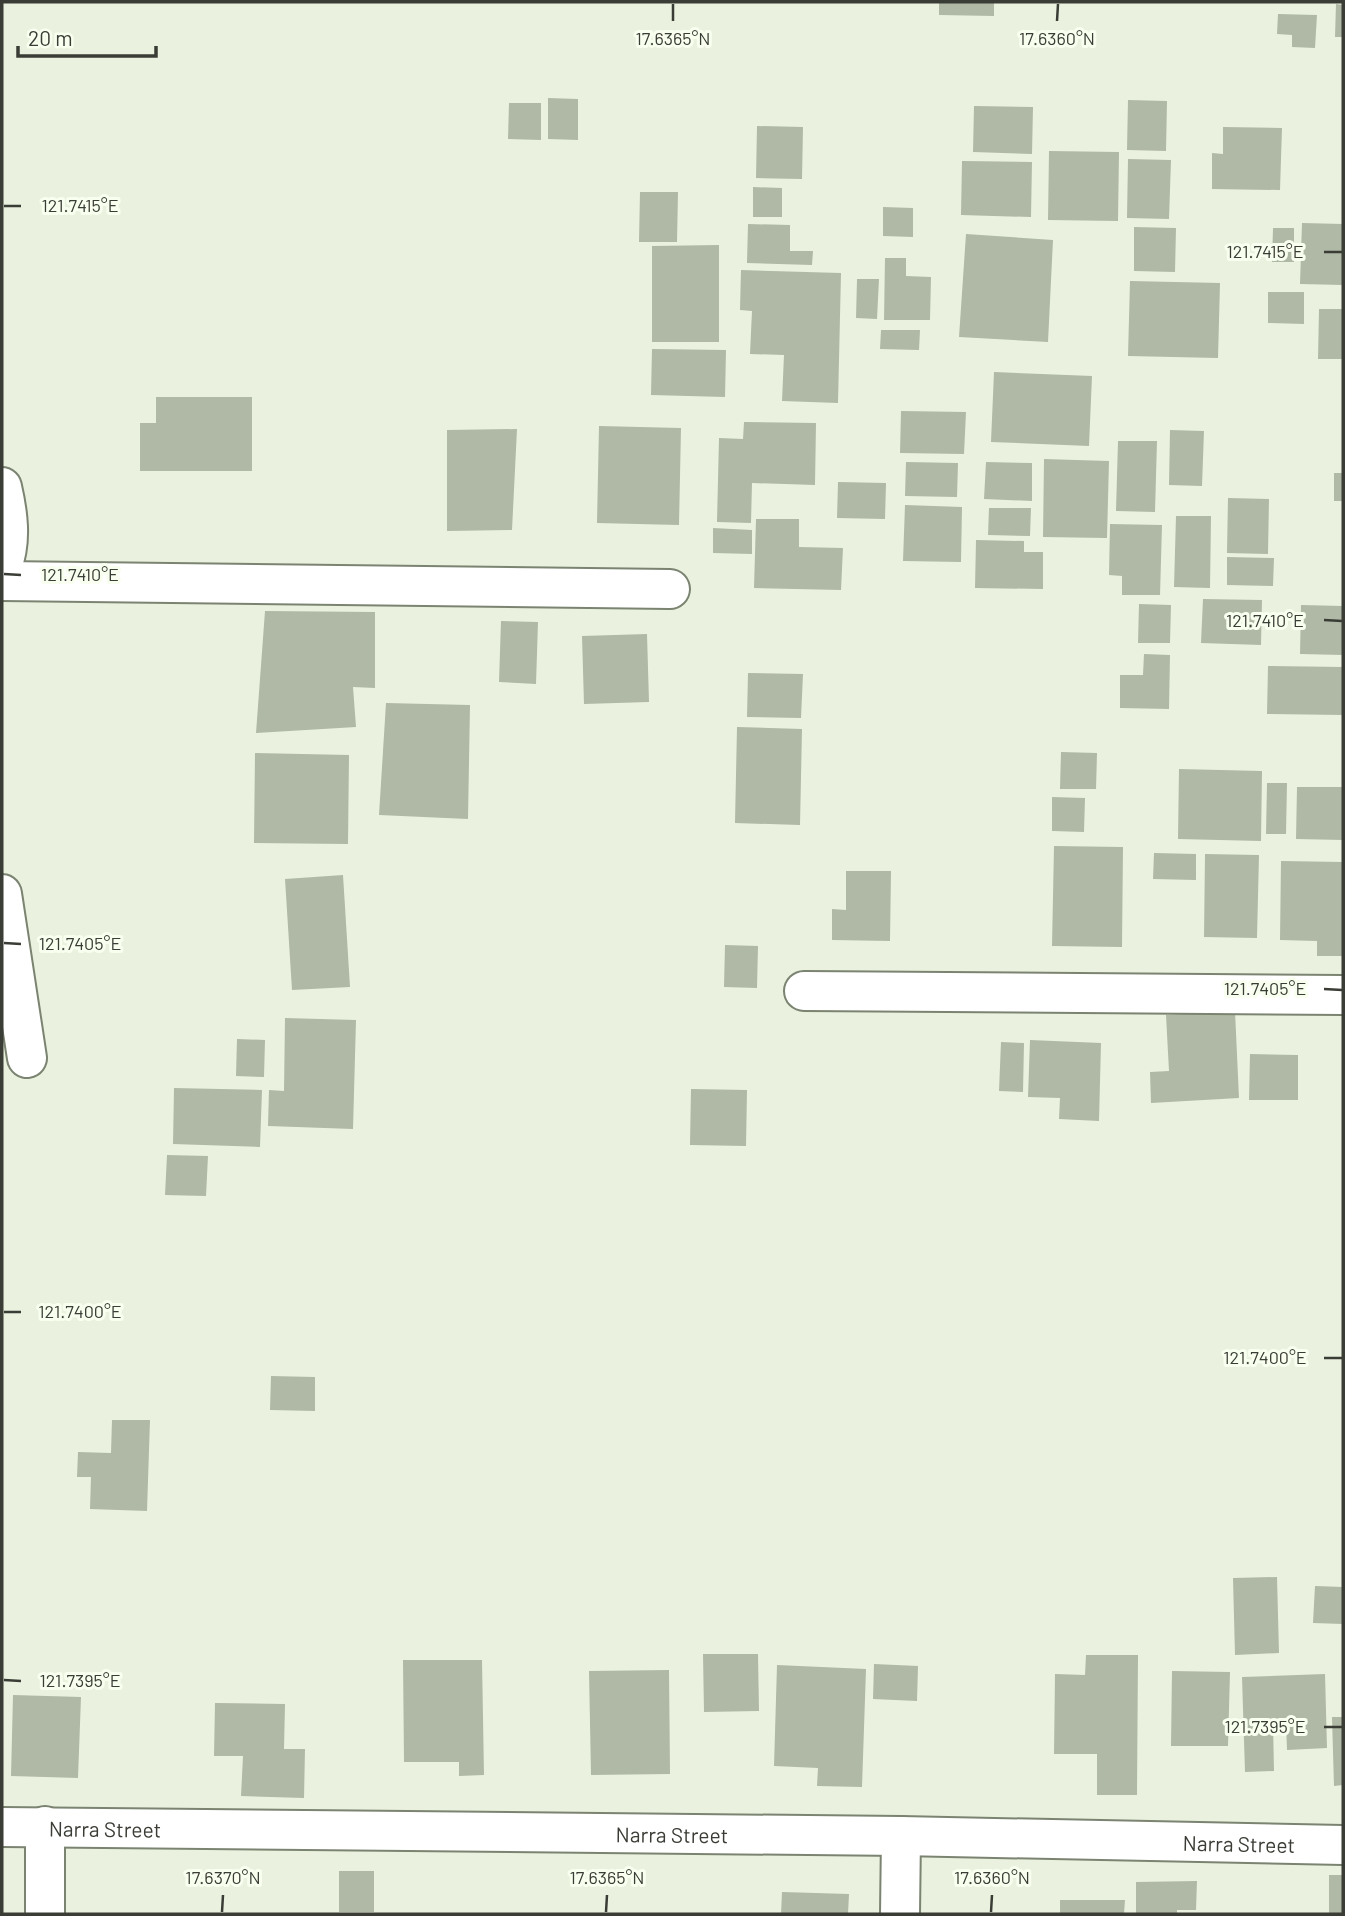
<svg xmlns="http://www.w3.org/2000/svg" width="1345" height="1916" font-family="Barlow,sans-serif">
<rect width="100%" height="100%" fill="#eaf2df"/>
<!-- building -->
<path fill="#b0b8a6" d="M 939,2 L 994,2 L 994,16 L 939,15 Z
M 1336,4 L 1343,5 L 1343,37 L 1335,37 Z
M 1278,14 L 1317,15 L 1315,48 L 1292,47 L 1292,35 L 1277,34 Z
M 548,98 L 578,99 L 578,140 L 548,139 Z
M 1128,100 L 1167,101 L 1166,151 L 1127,150 Z
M 509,103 L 541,103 L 541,140 L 508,139 Z
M 974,106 L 1033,107 L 1032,154 L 973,152 Z
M 757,126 L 803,127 L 802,179 L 756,178 Z
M 1223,127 L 1282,128 L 1280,190 L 1212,189 L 1212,153 L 1223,154 Z
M 1049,151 L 1119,152 L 1118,221 L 1048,220 Z
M 1128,159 L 1171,160 L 1169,219 L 1127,218 Z
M 962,161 L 1032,162 L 1031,217 L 961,215 Z
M 753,187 L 782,188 L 782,217 L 753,217 Z
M 640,192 L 678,192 L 677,242 L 639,242 Z
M 883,207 L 913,208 L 913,237 L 883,236 Z
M 1302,223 L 1343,224 L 1343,285 L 1300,284 Z
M 748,224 L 790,225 L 790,251 L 813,251 L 812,265 L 747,263 Z
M 1134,227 L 1176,228 L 1175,272 L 1134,271 Z
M 1273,228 L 1294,228 L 1294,262 L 1272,262 Z
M 966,234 L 1053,240 L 1048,342 L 959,337 Z
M 719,245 L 719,342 L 652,342 L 652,246 Z
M 885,258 L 906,258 L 906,276 L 931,277 L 930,320 L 884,320 Z
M 741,270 L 841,273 L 838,403 L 782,401 L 784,355 L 750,354 L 752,311 L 740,310 Z
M 857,279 L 879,279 L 877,319 L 856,318 Z
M 1130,281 L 1220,283 L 1218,358 L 1128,356 Z
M 1268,292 L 1304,292 L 1304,324 L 1268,323 Z
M 1319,309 L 1343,309 L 1343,359 L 1318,359 Z
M 881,330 L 920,330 L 919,350 L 880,349 Z
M 652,349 L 726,350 L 725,397 L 651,395 Z
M 994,372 L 1092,376 L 1089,446 L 991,442 Z
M 156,397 L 252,397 L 252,471 L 140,471 L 140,423 L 156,423 Z
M 901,411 L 966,412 L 964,454 L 900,453 Z
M 744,422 L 816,423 L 815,485 L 752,483 L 751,523 L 717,522 L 719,438 L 743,439 Z
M 599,426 L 681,428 L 679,525 L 597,523 Z
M 517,429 L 512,530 L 447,531 L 447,430 Z
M 1170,430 L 1204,431 L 1202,486 L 1169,485 Z
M 1118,441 L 1157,441 L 1155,512 L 1116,511 Z
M 1044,459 L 1109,461 L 1107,538 L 1043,537 Z
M 906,462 L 958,463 L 957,497 L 905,496 Z
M 986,462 L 1032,463 L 1032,501 L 984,499 Z
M 1334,473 L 1343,473 L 1343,501 L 1334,501 Z
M 838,482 L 886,483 L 885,519 L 837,518 Z
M 1228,498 L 1269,499 L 1268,554 L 1227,553 Z
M 905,505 L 962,507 L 961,562 L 903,561 Z
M 989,508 L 1031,508 L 1030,536 L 988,535 Z
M 1176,516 L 1211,516 L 1210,588 L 1174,587 Z
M 756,519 L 799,519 L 799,547 L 843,548 L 841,590 L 754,588 Z
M 1110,524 L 1162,525 L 1160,595 L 1122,595 L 1122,576 L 1109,575 Z
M 713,528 L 752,530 L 752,554 L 713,553 Z
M 976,540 L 1024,541 L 1024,552 L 1043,552 L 1043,589 L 975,588 Z
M 1227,557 L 1274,558 L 1273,586 L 1227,585 Z
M 1203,599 L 1262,600 L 1261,645 L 1201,643 Z
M 1139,604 L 1171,605 L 1170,643 L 1138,643 Z
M 1301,605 L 1343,606 L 1343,655 L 1300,654 Z
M 265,611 L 375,612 L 375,688 L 353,687 L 356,727 L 256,733 Z
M 501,621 L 538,622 L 536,684 L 499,682 Z
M 647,634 L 649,702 L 584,704 L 582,636 Z
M 1144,654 L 1170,655 L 1169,709 L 1120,708 L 1120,675 L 1143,675 Z
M 1268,666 L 1343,667 L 1343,715 L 1267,714 Z
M 748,673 L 803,674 L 801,718 L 747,717 Z
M 386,703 L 470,705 L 468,819 L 379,815 Z
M 737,727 L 802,729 L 800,825 L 735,823 Z
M 1061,752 L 1097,753 L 1096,789 L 1060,789 Z
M 255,753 L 349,755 L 348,844 L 254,843 Z
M 1179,769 L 1262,771 L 1261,841 L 1178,839 Z
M 1267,783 L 1287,783 L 1286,834 L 1266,834 Z
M 1297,787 L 1343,787 L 1343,840 L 1296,839 Z
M 1052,797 L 1085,798 L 1084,832 L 1052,831 Z
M 1054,846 L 1123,847 L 1122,947 L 1052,946 Z
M 1154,853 L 1196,854 L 1196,880 L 1153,879 Z
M 1205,854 L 1259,855 L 1257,938 L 1204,937 Z
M 1281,861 L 1343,862 L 1343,956 L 1317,956 L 1317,941 L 1280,940 Z
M 846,871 L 891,871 L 890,941 L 832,940 L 832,909 L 846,910 Z
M 343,875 L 350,987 L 292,990 L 285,879 Z
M 725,945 L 758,946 L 757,988 L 724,987 Z
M 1235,1011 L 1239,1098 L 1151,1103 L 1150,1072 L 1169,1071 L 1166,1015 Z
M 285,1018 L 356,1020 L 353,1129 L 268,1126 L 269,1090 L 284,1091 Z
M 237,1039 L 265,1040 L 264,1077 L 236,1076 Z
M 1030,1040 L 1101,1043 L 1099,1121 L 1059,1119 L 1060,1098 L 1028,1097 Z
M 1001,1042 L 1024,1043 L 1023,1092 L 999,1091 Z
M 1250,1054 L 1298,1055 L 1298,1100 L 1249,1100 Z
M 174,1088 L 262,1090 L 260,1147 L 173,1144 Z
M 691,1089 L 747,1090 L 746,1146 L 690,1145 Z
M 167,1155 L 208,1156 L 206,1196 L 165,1195 Z
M 271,1376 L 315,1377 L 315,1411 L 270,1410 Z
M 112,1420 L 150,1420 L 147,1511 L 90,1509 L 91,1477 L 77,1477 L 78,1452 L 111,1453 Z
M 1277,1577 L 1279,1653 L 1235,1655 L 1233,1578 Z
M 1315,1586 L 1343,1587 L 1343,1624 L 1313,1623 Z
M 703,1654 L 758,1654 L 759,1711 L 704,1712 Z
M 1086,1655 L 1138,1655 L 1137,1795 L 1097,1795 L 1097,1754 L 1054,1754 L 1055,1674 L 1085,1675 Z
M 403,1660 L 482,1660 L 484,1775 L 459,1776 L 459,1762 L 404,1762 Z
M 874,1664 L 918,1666 L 917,1701 L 873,1699 Z
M 777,1665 L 866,1669 L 862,1787 L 817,1786 L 818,1768 L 774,1766 Z
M 669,1670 L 670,1774 L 591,1775 L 589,1671 Z
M 1172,1671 L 1230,1672 L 1228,1746 L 1171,1746 Z
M 1325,1674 L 1327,1748 L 1287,1750 L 1286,1722 L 1273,1723 L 1274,1771 L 1245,1772 L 1242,1677 Z
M 13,1695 L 81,1697 L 78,1778 L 11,1776 Z
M 215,1703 L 285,1704 L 284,1749 L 305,1749 L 304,1798 L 241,1796 L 243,1756 L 214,1756 Z
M 1332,1717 L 1343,1717 L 1343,1785 L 1334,1786 Z
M 339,1871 L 374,1871 L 374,1912 L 339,1912 Z
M 1329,1875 L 1343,1875 L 1343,1914 L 1329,1914 Z
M 1197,1881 L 1196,1910 L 1177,1910 L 1177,1914 L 1136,1914 L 1136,1882 Z
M 782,1892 L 849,1894 L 848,1914 L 781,1914 Z
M 1060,1900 L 1125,1900 L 1124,1914 L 1060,1914 Z"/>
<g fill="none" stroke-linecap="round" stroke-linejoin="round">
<!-- minor casing -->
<g stroke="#7b8371" stroke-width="42">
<g id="minor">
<path d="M 2,487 C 8,513 12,541 2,567"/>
<path d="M 2,581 L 670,589"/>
<path d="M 2,894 L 27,1058"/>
<path d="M 804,991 L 1343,995"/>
<path d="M 45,1826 L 45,1914"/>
<path id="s1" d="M 2,1827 L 901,1836 L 1343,1845"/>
<path d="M 900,1914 L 901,1836"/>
</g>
</g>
<!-- minor -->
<use href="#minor" stroke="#fff" stroke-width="38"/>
</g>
<!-- ticks -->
<path fill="none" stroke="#3a3d35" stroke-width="2.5" d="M 673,21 L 673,4M 1057,21 L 1058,4M 4,206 L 21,206M 1324,252 L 1342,252M 4,574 L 21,575M 1324,620 L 1342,621M 4,943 L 21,944M 1324,989 L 1342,990M 4,1312 L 21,1312M 1324,1358 L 1342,1358M 4,1680 L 21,1681M 1324,1727 L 1342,1727M 222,1912 L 223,1895M 606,1912 L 607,1895M 991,1912 L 992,1895"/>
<g text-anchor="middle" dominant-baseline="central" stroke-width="6" stroke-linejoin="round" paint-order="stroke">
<!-- street labels -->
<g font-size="21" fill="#3a3d35" stroke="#f8ffef">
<text stroke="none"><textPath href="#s1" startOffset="103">Narra Street</textPath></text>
<text stroke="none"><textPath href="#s1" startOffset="670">Narra Street</textPath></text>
<text stroke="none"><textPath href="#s1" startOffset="1237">Narra Street</textPath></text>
</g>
</g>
<g font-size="18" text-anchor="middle" fill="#3a3d35" stroke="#f8ffef" stroke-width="6" stroke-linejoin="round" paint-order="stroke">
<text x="673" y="45">17.6365°N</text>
<text x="1057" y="45">17.6360°N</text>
<text x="80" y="212">121.7415°E</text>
<text x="1265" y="258">121.7415°E</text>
<text x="80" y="581">121.7410°E</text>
<text x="1265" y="627">121.7410°E</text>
<text x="80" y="950">121.7405°E</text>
<text x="1265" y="995">121.7405°E</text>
<text x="80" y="1318">121.7400°E</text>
<text x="1265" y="1364">121.7400°E</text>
<text x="80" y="1687">121.7395°E</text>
<text x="1265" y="1733">121.7395°E</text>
<text x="223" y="1884">17.6370°N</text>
<text x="607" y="1884">17.6365°N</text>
<text x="992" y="1884">17.6360°N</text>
</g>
<!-- border -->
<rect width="1345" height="1916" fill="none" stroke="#3a3d35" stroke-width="7"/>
<!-- scale -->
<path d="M18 46v10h138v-10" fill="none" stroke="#3a3d35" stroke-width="3.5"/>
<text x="28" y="46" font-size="21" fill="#3a3d35" stroke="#f8ffef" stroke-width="5" paint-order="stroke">20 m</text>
</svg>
